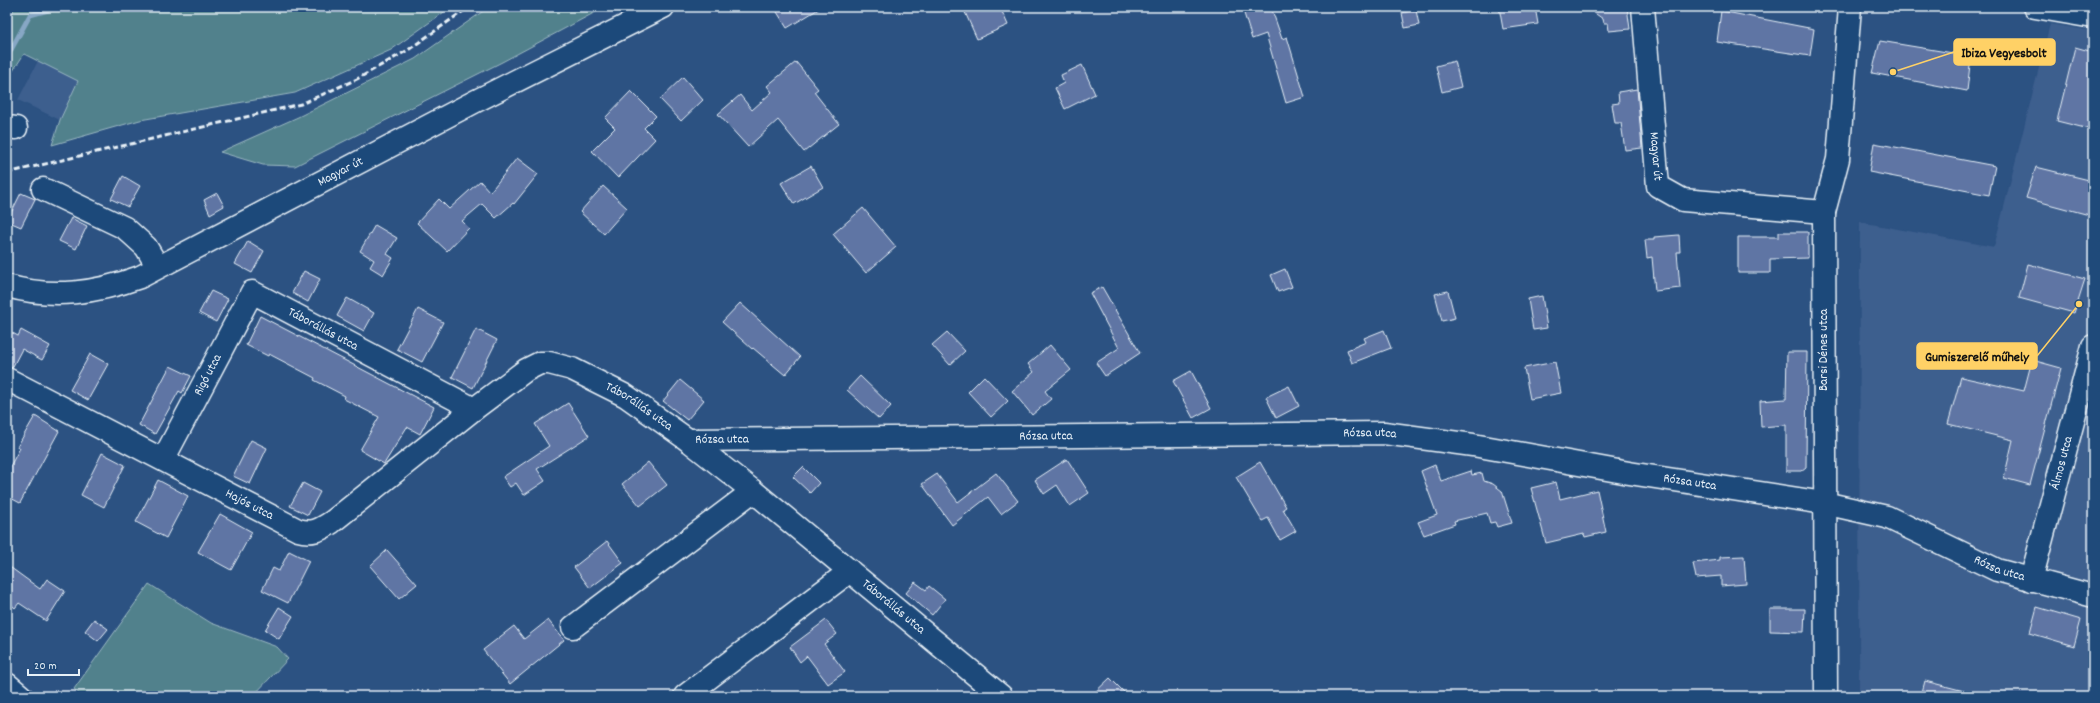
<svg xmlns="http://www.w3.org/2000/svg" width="2100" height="703" font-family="Dekko,sans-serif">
<rect width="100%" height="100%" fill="#2c5282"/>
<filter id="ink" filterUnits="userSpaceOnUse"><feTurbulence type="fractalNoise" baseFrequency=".025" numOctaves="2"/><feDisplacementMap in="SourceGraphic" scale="8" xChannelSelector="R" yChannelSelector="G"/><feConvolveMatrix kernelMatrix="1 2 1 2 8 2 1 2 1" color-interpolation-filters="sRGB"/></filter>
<g filter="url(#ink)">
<!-- built -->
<path fill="#3e5f8e" d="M 2050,24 L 2093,31 L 2093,696 L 1859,696 L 1860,222 L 1994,247 Z
M 38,61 L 78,81 L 60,120 L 18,100 Z"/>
<!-- green -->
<path fill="#51818c" stroke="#9cb9c2" d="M 15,7 L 451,7 L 391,50 L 295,93 L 140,120 L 52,145 L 60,120 L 78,81 L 24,54 L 7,80 L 7,21 Z
M 489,7 L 605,7 L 502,62 L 295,166 L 263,165 L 220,152 L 298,117 L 415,59 Z
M 149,584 L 211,623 L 277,647 L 288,659 L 253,696 L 82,696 L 74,689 Z"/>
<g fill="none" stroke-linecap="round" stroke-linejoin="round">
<!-- stream -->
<path stroke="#87a7c5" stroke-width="5" d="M 7,57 L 30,15 L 59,7"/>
</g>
<!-- building -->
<path fill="#5f74a4" stroke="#e8f1f8" d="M 774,7 L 822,7 L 787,28 Z
M 971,7 L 1000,7 L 1008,25 L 977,39 L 964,10 Z
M 1242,7 L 1271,7 L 1282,39 L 1287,37 L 1305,97 L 1286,103 L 1266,34 L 1252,39 Z
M 1499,7 L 1535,7 L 1538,24 L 1503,29 Z
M 1586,7 L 1627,7 L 1630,29 L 1609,31 L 1608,23 L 1604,23 L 1603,19 Z
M 1416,10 L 1419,25 L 1405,28 L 1402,13 Z
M 1721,11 L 1814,29 L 1810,56 L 1717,42 Z
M 1880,41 L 1971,56 L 1967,91 L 1872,73 Z
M 2075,47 L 2093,52 L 2093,130 L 2057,121 Z
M 1455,61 L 1461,87 L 1442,92 L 1436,66 Z
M 796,62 L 818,89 L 814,92 L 839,124 L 804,152 L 778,120 L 748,147 L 718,114 L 740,95 L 752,110 L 772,92 L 767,86 Z
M 1082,65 L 1095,94 L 1065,109 L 1055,88 L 1064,83 L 1061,75 Z
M 683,77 L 703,100 L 681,121 L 660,99 Z
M 1637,89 L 1642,148 L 1625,150 L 1621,123 L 1615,123 L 1612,104 L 1619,103 L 1618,92 Z
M 631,91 L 656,116 L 644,128 L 655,139 L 618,178 L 592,151 L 615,128 L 605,118 Z
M 1874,143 L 1995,166 L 1989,195 L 1869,172 Z
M 517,158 L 538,174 L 514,204 L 513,203 L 496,218 L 482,204 L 462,221 L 469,228 L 447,251 L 417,223 L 439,199 L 449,209 L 480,181 L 490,192 Z
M 811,166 L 823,187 L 794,204 L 781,183 Z
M 2036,167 L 2093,181 L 2093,216 L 2026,198 Z
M 123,176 L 140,186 L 128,207 L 111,199 Z
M 603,186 L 627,208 L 604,234 L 580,212 Z
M 21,193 L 35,199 L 21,227 L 7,221 Z
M 217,193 L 224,206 L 210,214 L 204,200 Z
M 863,208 L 896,247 L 866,273 L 833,234 Z
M 71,218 L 87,226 L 76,249 L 59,241 Z
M 375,225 L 397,238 L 387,254 L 393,258 L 383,275 L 370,267 L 374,260 L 360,251 Z
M 1779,232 L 1808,232 L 1808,258 L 1770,259 L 1770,273 L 1738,273 L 1738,237 L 1779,237 Z
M 1679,235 L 1680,252 L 1677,252 L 1680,288 L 1655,291 L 1652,257 L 1647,258 L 1645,240 L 1654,240 L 1654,237 Z
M 248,241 L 264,251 L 252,273 L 235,264 Z
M 2028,264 L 2085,279 L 2074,313 L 2019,298 Z
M 1285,269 L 1292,287 L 1278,292 L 1271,275 Z
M 304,271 L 320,279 L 308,302 L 292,293 Z
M 1102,287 L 1140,353 L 1105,376 L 1096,363 L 1119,348 L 1090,293 Z
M 211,291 L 228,299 L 216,322 L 199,313 Z
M 1448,291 L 1455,318 L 1442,321 L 1435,294 Z
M 1542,296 L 1547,328 L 1533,330 L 1528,299 Z
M 347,298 L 374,313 L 364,331 L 337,316 Z
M 740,303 L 800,357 L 785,375 L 753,348 L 752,349 L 722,322 Z
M 418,309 L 443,322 L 422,362 L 397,349 Z
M 260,316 L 434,407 L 420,434 L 407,427 L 384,464 L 360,450 L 379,417 L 344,399 L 345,396 L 314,380 L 315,378 L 269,354 L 268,356 L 246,345 Z
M 476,329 L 497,340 L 473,388 L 452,377 Z
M 7,330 L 18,336 L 21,330 L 50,346 L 42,360 L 22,349 L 12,368 L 7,367 Z
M 1384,330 L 1391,348 L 1352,363 L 1347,350 L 1366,342 L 1364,338 Z
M 947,332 L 965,351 L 950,365 L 932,345 Z
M 1050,345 L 1071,370 L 1045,391 L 1051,399 L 1032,415 L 1012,391 L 1034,372 L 1028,364 Z
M 1787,352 L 1807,352 L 1806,467 L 1801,471 L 1786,471 L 1786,425 L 1761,427 L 1760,401 L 1786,399 Z
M 90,354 L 108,364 L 88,400 L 70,390 Z
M 2032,360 L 2061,368 L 2030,485 L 2004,478 L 2013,440 L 1948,424 L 1961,377 L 2024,391 Z
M 1555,362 L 1561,393 L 1530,399 L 1524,368 Z
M 170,366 L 191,376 L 182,393 L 179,391 L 155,434 L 139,425 Z
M 1191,371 L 1211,408 L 1193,418 L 1173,381 Z
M 860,376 L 891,406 L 879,419 L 847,390 Z
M 984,376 L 1008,401 L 991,417 L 968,392 Z
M 680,380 L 704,400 L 687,420 L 663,401 Z
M 1289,386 L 1299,406 L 1276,418 L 1266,397 Z
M 568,403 L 589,436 L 537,469 L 545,481 L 524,495 L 516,483 L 510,487 L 503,477 L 549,446 L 535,424 Z
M 35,416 L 59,431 L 20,503 L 7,496 L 7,472 L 20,448 L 17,447 Z
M 251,440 L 267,448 L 250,484 L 233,476 Z
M 102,453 L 125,465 L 104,507 L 81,495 Z
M 1067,459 L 1089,493 L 1070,506 L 1057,485 L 1044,494 L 1035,480 Z
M 648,462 L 667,485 L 640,506 L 622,484 Z
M 1260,462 L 1286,507 L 1283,509 L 1296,531 L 1280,540 L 1268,518 L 1262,521 L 1236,477 Z
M 1435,465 L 1441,481 L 1471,471 L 1472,475 L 1482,473 L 1484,481 L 1493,484 L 1502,491 L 1512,523 L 1497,527 L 1495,522 L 1490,523 L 1487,513 L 1454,521 L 1455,524 L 1424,535 L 1418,522 L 1437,515 L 1421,471 Z
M 803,467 L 819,483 L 810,493 L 793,477 Z
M 996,473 L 1018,501 L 1001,514 L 988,497 L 952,525 L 922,484 L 937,474 L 958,502 Z
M 158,480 L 188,496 L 166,538 L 136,522 Z
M 1556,482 L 1560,499 L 1597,490 L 1606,532 L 1585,537 L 1584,534 L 1546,543 L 1531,488 Z
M 303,483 L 320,492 L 308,515 L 290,506 Z
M 220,514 L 252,532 L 231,570 L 198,552 Z
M 607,541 L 623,563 L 590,588 L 574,567 Z
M 387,550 L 417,584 L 399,599 L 370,566 Z
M 289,551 L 309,561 L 288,603 L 262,590 L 273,568 L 279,571 Z
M 1744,556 L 1746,584 L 1721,586 L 1721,576 L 1696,578 L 1693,563 L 1720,560 L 1720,557 Z
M 7,565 L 40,589 L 47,579 L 65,591 L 46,621 L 19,603 L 15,608 L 7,601 Z
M 915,582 L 926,590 L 929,586 L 945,599 L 932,615 L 906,593 Z
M 279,607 L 293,616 L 279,639 L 265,630 Z
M 2037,607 L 2081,620 L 2074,646 L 2030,633 Z
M 1770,609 L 1805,609 L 1804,632 L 1770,631 Z
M 94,619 L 108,629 L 98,641 L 85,631 Z
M 548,620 L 564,640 L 510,684 L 483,650 L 514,626 L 524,639 Z
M 826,620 L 837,634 L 824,644 L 845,672 L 828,684 L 807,656 L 800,662 L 790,647 Z
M 1110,678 L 1128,696 L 1091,696 Z
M 1925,681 L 1964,691 L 1964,696 L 1921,696 Z"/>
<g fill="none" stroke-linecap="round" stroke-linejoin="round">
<!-- minor casing -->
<g stroke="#e8f1f8" stroke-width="25">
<g id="minor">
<path id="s1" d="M 1643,7 L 1658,186 L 1683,200 L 1824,212"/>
<path d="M 2035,7 L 2093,17"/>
<path d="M 7,127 L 16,128"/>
<path d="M 43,189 L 125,228 L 146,247 L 158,267"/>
<path id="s2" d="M 7,286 C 53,299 96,293 140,277 L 476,101 L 663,7"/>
<path id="s3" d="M 7,379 L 298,530 C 312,534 320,530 332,522 L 474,409 L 526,370 L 540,363 L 549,363 L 572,369 L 626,396 L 688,440 L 753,491 L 1001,696"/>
<path id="s4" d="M 688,440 L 1384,433 L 1473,445 L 1629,473 L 1824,503 L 1887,517 L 1997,570 L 2093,596"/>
<path id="s5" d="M 164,458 L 252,292 L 474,409"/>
<path id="s6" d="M 2031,580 L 2093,346"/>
<path d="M 573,627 L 753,491"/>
<path d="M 7,684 L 21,696"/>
<path d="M 685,696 L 850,571"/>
<path d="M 1826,696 L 1824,212 L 1838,159 L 1850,7"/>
</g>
</g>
<!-- minor -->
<use href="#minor" stroke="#1f4a7a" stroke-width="22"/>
<!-- rail -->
<path stroke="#e8f1f8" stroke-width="3" stroke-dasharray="6 3" stroke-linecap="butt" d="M 7,173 L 301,104 L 357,79 L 408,50 L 469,7"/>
</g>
</g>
<g text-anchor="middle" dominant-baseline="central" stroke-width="3.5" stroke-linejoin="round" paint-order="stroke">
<!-- street labels -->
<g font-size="13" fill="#e8f1f8" stroke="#1f4a7a">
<text stroke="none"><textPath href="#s1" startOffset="150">Magyar út</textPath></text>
<text stroke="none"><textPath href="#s2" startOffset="362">Magyar út</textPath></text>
<text stroke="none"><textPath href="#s5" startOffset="268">Táborállás utca</textPath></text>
<text transform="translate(1824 350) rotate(-90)">Barsi Dénes utca</text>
<text stroke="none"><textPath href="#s5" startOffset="94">Rigó utca</textPath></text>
<text stroke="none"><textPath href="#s3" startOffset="736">Táborállás utca</textPath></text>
<text stroke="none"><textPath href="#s4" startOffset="682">Rózsa utca</textPath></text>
<text stroke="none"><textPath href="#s4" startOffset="358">Rózsa utca</textPath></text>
<text stroke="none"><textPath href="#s4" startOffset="34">Rózsa utca</textPath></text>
<text stroke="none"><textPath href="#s6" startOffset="121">Álmos utca</textPath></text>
<text stroke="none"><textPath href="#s4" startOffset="1006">Rózsa utca</textPath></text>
<text stroke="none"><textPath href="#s3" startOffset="273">Hajós utca</textPath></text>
<text stroke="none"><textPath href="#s4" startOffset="1330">Rózsa utca</textPath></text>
<text stroke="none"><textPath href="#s3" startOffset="1060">Táborállás utca</textPath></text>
</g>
</g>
<!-- callouts -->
<path fill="none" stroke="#ffd166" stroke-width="1.5" d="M1893 72L1954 52M2079 304L2037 356"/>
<g fill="#ffd166" stroke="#1f4a7a" stroke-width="1.5">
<circle cx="1893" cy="72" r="4"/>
<circle cx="2079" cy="304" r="4"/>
</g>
<g fill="#ffd166" stroke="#ffd166" stroke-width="1.5">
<rect x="1954" y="39" width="101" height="26" rx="4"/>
<rect x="1917" y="343" width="120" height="26" rx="4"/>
</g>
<g font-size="14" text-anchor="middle" font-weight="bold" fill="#111">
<text x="2004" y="57">Ibiza Vegyesbolt</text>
<text x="1977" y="361">Gumiszerelő műhely</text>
</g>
<!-- margin -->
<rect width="2100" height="703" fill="none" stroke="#1f4a7a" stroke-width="24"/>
<rect x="12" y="12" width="2076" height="679" fill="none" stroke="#e8f1f8" stroke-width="1.5" filter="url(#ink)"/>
<!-- scale -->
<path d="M28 669v6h51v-6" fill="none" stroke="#e8f1f8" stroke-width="2"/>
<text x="34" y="669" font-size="12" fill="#e8f1f8" stroke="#1f4a7a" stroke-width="3" paint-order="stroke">20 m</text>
</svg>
